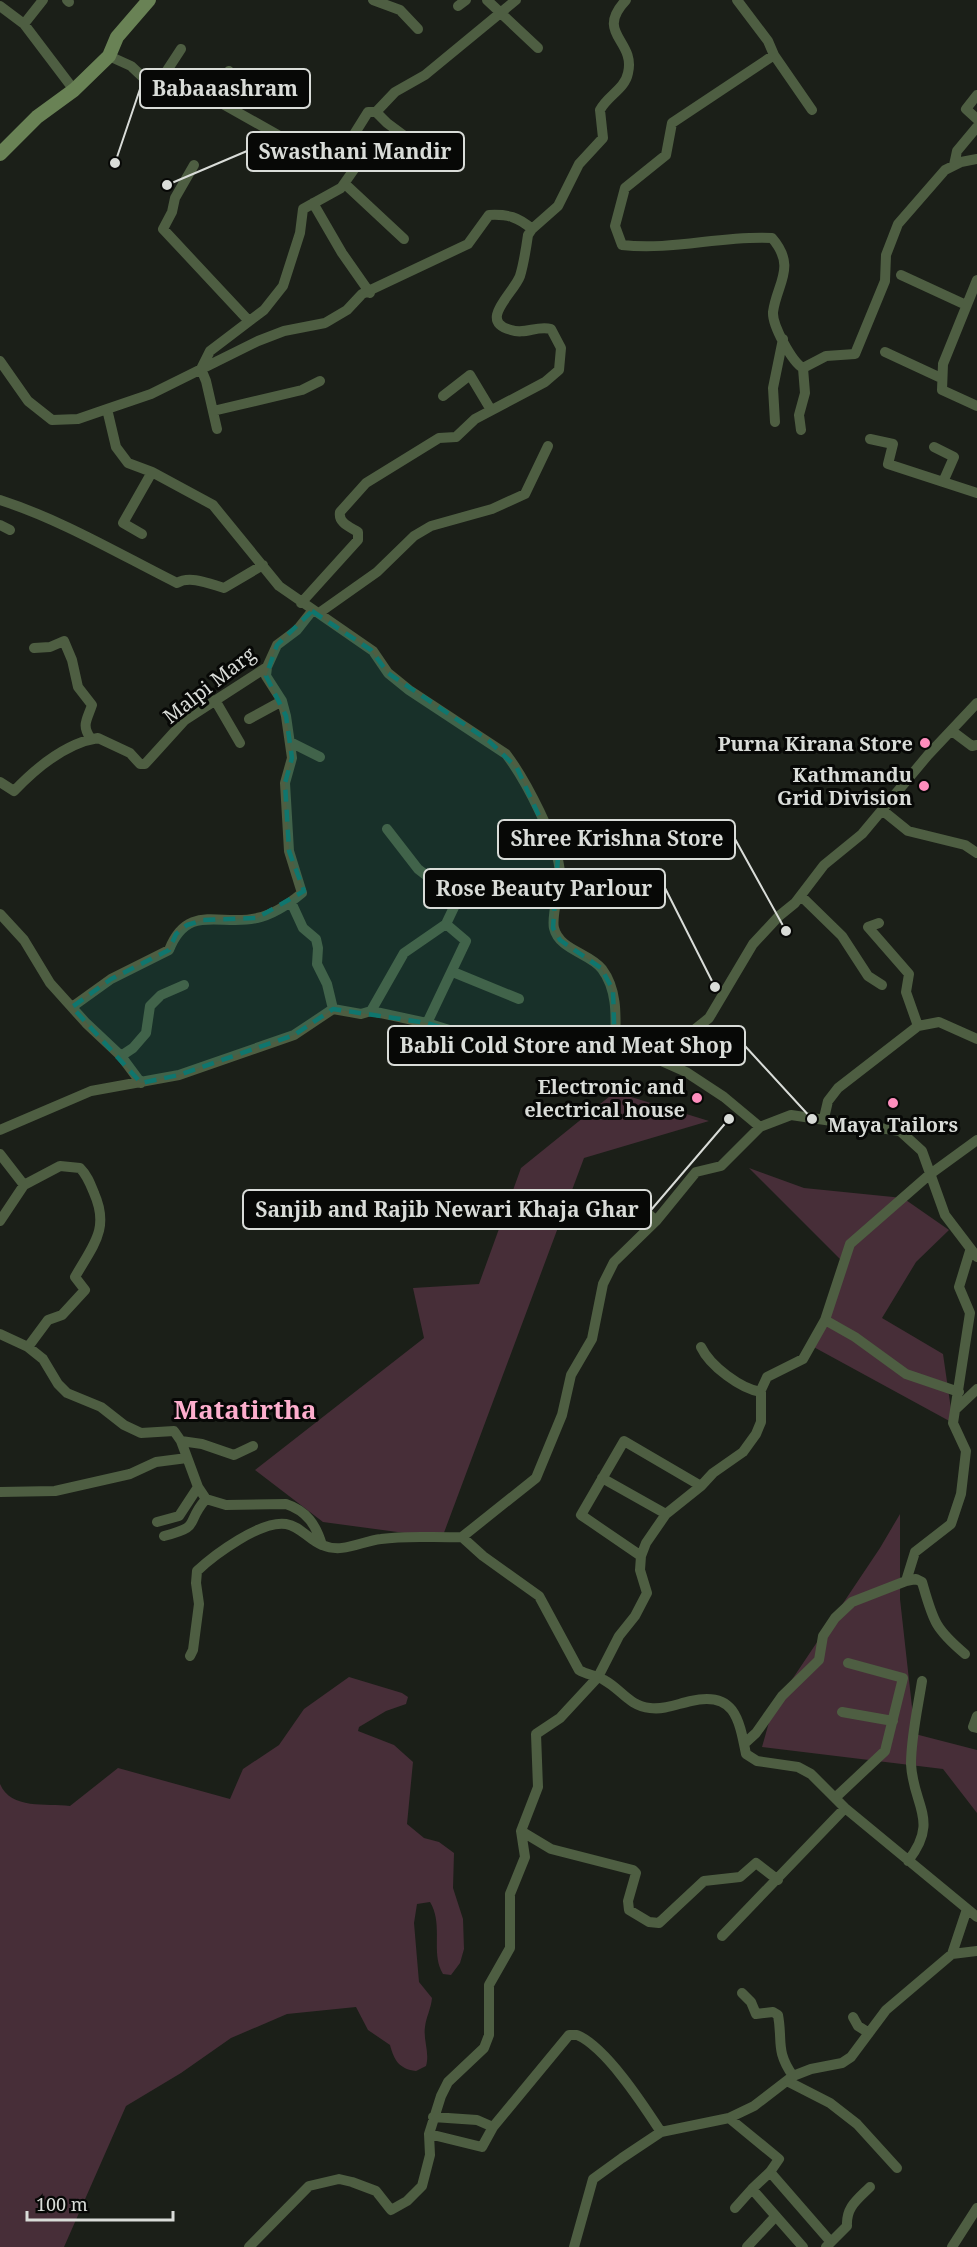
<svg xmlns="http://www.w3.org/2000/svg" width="977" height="2247" font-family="'Noto Serif',serif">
<rect width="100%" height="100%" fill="#1b1f18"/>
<!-- green -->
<path fill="#472e38" d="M 615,1092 L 709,1121 L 584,1158 L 442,1538 L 323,1522 L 255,1470 L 424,1338 L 413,1288 L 479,1284 L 521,1168 Z
M 749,1168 L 804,1188 L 903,1198 L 949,1230 L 916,1262 L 882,1318 L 943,1354 L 953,1423 L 810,1345 L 844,1263 Z
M 900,1514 L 900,1599 L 915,1734 L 977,1750 L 977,1813 L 943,1769 L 762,1747 L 773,1708 L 880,1548 Z
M 349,1677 L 402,1693 L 408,1697 L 406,1704 L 386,1711 L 359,1727 L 358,1731 L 394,1745 L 413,1762 L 407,1824 L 424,1838 L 439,1842 L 454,1853 L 453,1888 L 463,1919 L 464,1949 L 460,1963 L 451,1975 L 443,1974 C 430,1953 444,1925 430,1902 L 417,1904 L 414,1923 L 419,1982 L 432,1998 C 431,2009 426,2017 425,2027 C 423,2040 430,2053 426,2066 L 416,2071 C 399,2069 394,2060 390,2045 L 368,2030 L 356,2007 L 287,2014 L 231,2038 L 181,2073 L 126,2106 L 64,2247 L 0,2247 L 0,1784 C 11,1810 46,1803 70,1806 L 118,1768 L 230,1799 L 243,1769 L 279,1745 L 304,1709 Z"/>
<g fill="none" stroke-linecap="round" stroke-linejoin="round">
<!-- street -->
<path stroke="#4e5e42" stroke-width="10" d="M 43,0 L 24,24 L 74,90
M 67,0 L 69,2
M 373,0 L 400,10 L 418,29
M 487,0 L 538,48
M 737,0 L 768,41 L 774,55 L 672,123 L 666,155 L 625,188 L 615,226 L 622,245 C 672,251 722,235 772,238 C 797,267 777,283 773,312 C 772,325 792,362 803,368 L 826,356 L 855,354 L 885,281 L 886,255 L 898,224 L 945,170 L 961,162 L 977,159
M 0,6 L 24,24
M 458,6 L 466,0
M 774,55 L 812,110
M 109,56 L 131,66 L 148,82 L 154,82 L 166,72 L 181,49
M 166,72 L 317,157
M 209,95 L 229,71
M 977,95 L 966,109 L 977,119
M 376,112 L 387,123 L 418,146
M 194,165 L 175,198 L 172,212 L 163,229 L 248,320
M 954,165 L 957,151 L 977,127
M 345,184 L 404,239
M 313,203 L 342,253 L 370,293
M 901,275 L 966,305
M 977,280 L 943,364 L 942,390 L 977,406
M 885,352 L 941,378
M 0,361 L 28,401 L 52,420 L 78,419 L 107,409 L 116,447 L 128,463 L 152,472 L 213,505 L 279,586 L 373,651 L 388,673 L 409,690 L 506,754 C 525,779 559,843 560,874 C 560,889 551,916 554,928 C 559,950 590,953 602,969 C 620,993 615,1025 615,1053
M 443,396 L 470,375 L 491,410
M 107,409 L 151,394 L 258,341 L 284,331 L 325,323 L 347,310 L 362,294 L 468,244 L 489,215 C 508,214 518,217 532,229 L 558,206 L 579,164 L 603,138 L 600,110 C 607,96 625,89 628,73 C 636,40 594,34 626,0
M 213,411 L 302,390 L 320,381
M 775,422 L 773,388 L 783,339
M 217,429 L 206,381 L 201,369 L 210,351 L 264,310 L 283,286 L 300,233 L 303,209 L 341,188 L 355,168 L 353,136 L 368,112 L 376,112 L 395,92 L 425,75 L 516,0
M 801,430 L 799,415 L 805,393 L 803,368
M 870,439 L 893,444 L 888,464 L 977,493
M 934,447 L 954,457 L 943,482
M 0,500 C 62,520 119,554 177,583 C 190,575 210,584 224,588 L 263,565
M 0,525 L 10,530
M 142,534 L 123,523 L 152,472
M 301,603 L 358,540 L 358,532 C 350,527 338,523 340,512 L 366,483 L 439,438 L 456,437 L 475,419 L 545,382 L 559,370 L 561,348 L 551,329 C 537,325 525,335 511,330 C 477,321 514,293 520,276 C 524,263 526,249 528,235 L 532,229
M 319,613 L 377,572 L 414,536 L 431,526 L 492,509 L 525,494 L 548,446
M 34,648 L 50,647 L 64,641 L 72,660 L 78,687 L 92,705 C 87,720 81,725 91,739
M 215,700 L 240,743
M 249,719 L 282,701
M 952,731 L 972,746 L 977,745
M 290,742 L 320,757
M 0,782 L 14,791 C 36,768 66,743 98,738 L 130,753 L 140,764 L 145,764 L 185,720 L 267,667 L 277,645 L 297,630 L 312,611
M 882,810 L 908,831 L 965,845 L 977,853
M 801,896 L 842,936 L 868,976 L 882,985
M 291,902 L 303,928 L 316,939 L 318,948 L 317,964 L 327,984 L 333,1009
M 0,914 L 24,940 L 50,983 L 86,1023 L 121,1056 L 141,1083
M 879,923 L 868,927 L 909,974 L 906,992 L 918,1026
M 453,972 L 519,999
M 72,1007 L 111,979 L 169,950 C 188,902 221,927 257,918 C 272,915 290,903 302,893 L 289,851 L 285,783 L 292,758 L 286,716 L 282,701 L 266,676 L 267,667
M 371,1011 L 404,953 L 446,924 L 456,903 L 444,889 L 418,869 L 387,829
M 427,1023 L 466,941 L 446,924
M 121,1056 L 133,1048 L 146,1033 L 150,1006 L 161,995 L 184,985
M 659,1058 L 709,1018 L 753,944 L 779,916 L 795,903 L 824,865 L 862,834 L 928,755 L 977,703
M 824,1118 L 828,1101 L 838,1088 L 918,1026 L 939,1022 L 977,1039
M 0,1130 L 91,1091 L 179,1075 L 294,1035 L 333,1009 L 361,1014 L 371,1011 L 427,1023 L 497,1045 L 533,1050 L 565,1046 L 596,1053 L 639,1051 L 686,1072 L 724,1097 L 760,1127
M 0,1154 L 24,1185 L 60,1166 L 80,1168 C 87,1175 90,1183 94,1193 C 110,1229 93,1245 75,1277 L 85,1290 L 62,1315 L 48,1320 L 28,1347
M 631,1197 L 656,1221
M 0,1221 L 24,1185
M 825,1320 L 855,1337 L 906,1374 L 959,1392
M 0,1334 L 28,1347 L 43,1359 L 58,1384 L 67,1393 L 101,1407 L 124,1425 L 141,1433 L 174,1431 L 181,1441 L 198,1487 L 206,1499 L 226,1505 L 286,1504 C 307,1511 316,1525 322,1545 C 343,1554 361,1541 381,1539 C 408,1535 436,1538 462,1537 L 483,1556 L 539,1596 L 579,1670 C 587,1675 596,1675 604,1680 C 621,1689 629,1706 650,1708 C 665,1710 677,1704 691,1701 C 734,1691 739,1718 746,1754 L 757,1761 L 798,1767 L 811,1774 L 845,1808 L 977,1917
M 701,1347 C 710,1366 741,1389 761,1392
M 956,1409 L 977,1389
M 181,1441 L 202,1444 L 234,1455 L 253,1446
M 602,1478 L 666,1514
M 0,1492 L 55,1491 L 130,1474 L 156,1462 L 187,1458
M 157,1522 L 179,1516 L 198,1487
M 164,1536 C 203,1526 184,1524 206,1499
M 462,1537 L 536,1478 L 562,1415 L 571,1375 L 592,1339 L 603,1284 L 614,1262 L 656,1221 L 696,1172 L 721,1166 L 760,1127 L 791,1115 L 900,1131 L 922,1151 L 945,1215 L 977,1257
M 641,1556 L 581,1515 L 624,1441 L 701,1486
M 906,1581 L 915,1552 L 951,1524 L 961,1494 L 966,1451 L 953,1423 L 970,1313 L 959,1287 L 970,1251
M 190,1656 L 193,1650 L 199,1604 L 196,1583 L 197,1571 C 214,1555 261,1520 286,1524 C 300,1526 309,1540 322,1545
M 842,1712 L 893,1721
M 977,1716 L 973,1727 L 977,1728
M 744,1744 L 756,1733 L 782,1696 L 819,1660 L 823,1636 L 835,1618 L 852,1602 L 906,1581 L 916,1579 L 922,1582 C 933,1620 934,1628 965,1654
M 836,1797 L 885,1751 L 903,1678 L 848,1663
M 521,1831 L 551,1849 L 633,1870 L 636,1873 L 628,1901 L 629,1910 L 649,1922 L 659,1923 L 704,1881 L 740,1877 L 756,1863 L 778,1880
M 908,1861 C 940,1820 913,1806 911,1764 C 911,1737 918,1707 922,1681
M 722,1936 L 845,1808
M 952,1954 L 967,1909
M 742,1993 L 751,2002 L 756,2014 L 773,2012 L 778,2015 C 783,2042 775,2050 793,2076
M 853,2017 L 858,2026 L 869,2033
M 787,2081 L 830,2103 L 857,2124 L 897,2168
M 433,2117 L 477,2120 L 493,2127
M 729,2118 L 779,2159 L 770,2172 L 752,2189 L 803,2247
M 429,2134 L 482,2147 L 493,2127 L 569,2035 L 577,2035 C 606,2047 644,2106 661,2132
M 770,2172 L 830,2241
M 735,2208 L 752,2189
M 249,2247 L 309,2186 L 339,2179 L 352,2182 L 376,2191 L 391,2210 L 407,2201 L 422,2186 L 430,2155 L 429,2134 L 441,2096 L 448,2082 L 484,2048 L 489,2035 L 489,1985 L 510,1948 L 510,1894 L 525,1857 L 521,1831 L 538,1787 L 536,1734 L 560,1718 L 598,1677 L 619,1636 L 635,1616 L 647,1593 L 640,1570 L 641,1556 L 646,1543 L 666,1514 L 701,1486 L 713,1473 L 743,1452 L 756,1434 L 761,1422 L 761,1390 L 767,1377 L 803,1359 L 825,1320 L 850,1244 L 929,1175 L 977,1140
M 574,2247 L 593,2179 L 622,2158 L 661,2132 L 729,2118 L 754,2106 L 793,2076 L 811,2069 L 842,2063 L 851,2057 L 886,2010 L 952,1954 L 977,1951
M 747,2247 L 775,2217
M 826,2247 L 847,2226 C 846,2207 857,2200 870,2187
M 952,2247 L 977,2208"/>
<!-- secondary -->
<path stroke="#698255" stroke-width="14" d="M 0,154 L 37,117 L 74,90 L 109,56 L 117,37 L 149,0"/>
</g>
<!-- marked area -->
<path fill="#0f766e" fill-opacity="0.2" stroke="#0f766e" stroke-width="4.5" stroke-dasharray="12 8" stroke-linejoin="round" d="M 312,611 L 371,650 L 388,673 L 489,741 L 517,768 L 558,857 L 553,928 L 560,940 L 601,968 L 613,990 L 615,1053 L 565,1046 L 533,1050 L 497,1045 L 427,1023 L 333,1009 L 294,1035 L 179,1075 L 141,1083 L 72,1007 L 111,979 L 169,950 L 176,934 L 187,925 L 203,920 L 257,918 L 304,891 L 289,851 L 285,783 L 292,758 L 286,716 L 266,676 L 277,645 Z"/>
<!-- markers -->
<g fill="#fe8ebd" stroke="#070806" stroke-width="2">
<circle cx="925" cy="743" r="6"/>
<circle cx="924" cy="786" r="6"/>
<circle cx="697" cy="1098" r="6"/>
<circle cx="893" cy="1103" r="6"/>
</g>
<g text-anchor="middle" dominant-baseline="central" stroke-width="6" stroke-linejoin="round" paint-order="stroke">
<!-- street labels -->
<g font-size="20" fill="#d9dcd8" stroke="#070806">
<text transform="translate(209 685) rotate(-38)">Malpi Marg</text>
</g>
<!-- poi labels -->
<g font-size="20" font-weight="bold" fill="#d9dcd8" stroke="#070806" text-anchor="end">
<text x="913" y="743">Purna Kirana Store</text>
<text x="912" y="774">Kathmandu<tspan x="912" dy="23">Grid Division</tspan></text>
<text x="685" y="1086">Electronic and<tspan x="685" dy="23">electrical house</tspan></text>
<text x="893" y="1124" text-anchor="middle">Maya Tailors</text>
</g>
<!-- district labels -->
<g font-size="26" font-weight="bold" fill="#fdaecd" stroke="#070806">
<text x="245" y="1409">Matatirtha</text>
</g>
</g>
<!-- callouts -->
<path fill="none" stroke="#d9dcd8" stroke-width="2" d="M115 163L140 89M167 185L247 151M786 931L735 839M715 987L665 888M812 1119L745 1046M729 1119L651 1210"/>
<g fill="#d9dcd8" stroke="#070806" stroke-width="2">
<circle cx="115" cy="163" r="6"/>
<circle cx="167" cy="185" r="6"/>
<circle cx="786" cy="931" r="6"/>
<circle cx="715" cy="987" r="6"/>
<circle cx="812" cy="1119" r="6"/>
<circle cx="729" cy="1119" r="6"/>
</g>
<g fill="#070806" stroke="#d9dcd8" stroke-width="2">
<rect x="140" y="69" width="170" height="39" rx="6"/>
<rect x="247" y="132" width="217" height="39" rx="6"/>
<rect x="498" y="820" width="237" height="39" rx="6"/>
<rect x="424" y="869" width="241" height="39" rx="6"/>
<rect x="388" y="1026" width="357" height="39" rx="6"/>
<rect x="243" y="1190" width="408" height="39" rx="6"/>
</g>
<g font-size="21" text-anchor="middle" font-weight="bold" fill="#d9dcd8">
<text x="225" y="96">Babaaashram</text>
<text x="355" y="159">Swasthani Mandir</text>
<text x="617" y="846">Shree Krishna Store</text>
<text x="544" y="896">Rose Beauty Parlour</text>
<text x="566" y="1053">Babli Cold Store and Meat Shop</text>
<text x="447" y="1217">Sanjib and Rajib Newari Khaja Ghar</text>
</g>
<!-- scale -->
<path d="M27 2211v9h146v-9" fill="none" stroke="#d9dcd8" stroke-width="3"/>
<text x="36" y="2211" font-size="18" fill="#d9dcd8" stroke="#070806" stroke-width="4.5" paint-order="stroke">100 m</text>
</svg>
